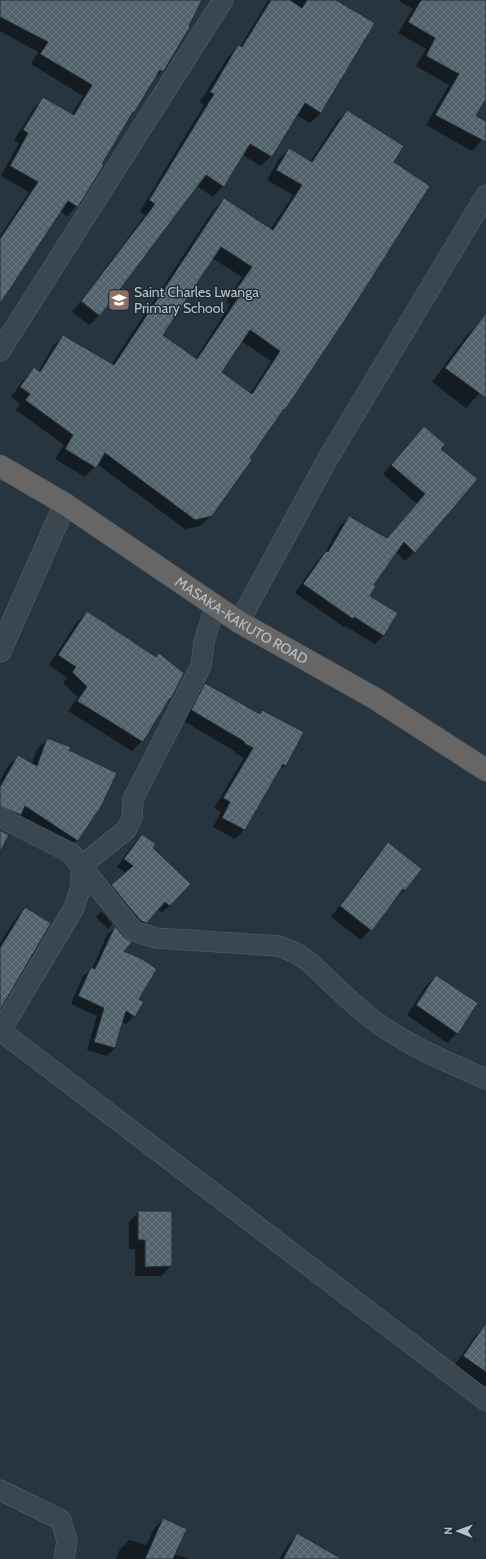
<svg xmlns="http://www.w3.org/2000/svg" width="486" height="1559" font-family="Cabin,sans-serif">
<defs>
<pattern id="building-cross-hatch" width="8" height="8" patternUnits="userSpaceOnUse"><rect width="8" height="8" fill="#52626c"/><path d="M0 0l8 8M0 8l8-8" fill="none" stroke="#697780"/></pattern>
</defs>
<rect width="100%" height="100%" fill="#273540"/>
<!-- shadow -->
<path fill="#0007" fill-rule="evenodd" d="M 0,0 L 201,0 L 188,26 L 189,27 L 162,71 L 153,81 L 133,112 L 129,117 L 77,206 L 67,216 L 61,212 L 0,302 L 0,236 L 29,192 L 1,176 L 19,143 L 14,140 L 34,108 L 44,98 L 71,115 L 83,96 L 31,64 L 38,52 L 0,31 Z
M 268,0 L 334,0 L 321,113 L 310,123 L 297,115 L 271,156 L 261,166 L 242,155 L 223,186 L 213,197 L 197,186 L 100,314 L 81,300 L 145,215 L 140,211 L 204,105 L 200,102 L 228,57 L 238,46 L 240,47 Z
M 398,0 L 480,0 L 486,4 L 486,97 L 475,116 L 486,122 L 486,134 L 482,140 L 472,151 L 426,125 L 449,85 L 416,66 L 426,49 L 398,33 L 413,9 Z
M 347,111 L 393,163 L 284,409 L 278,415 L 211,516 L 200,526 L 185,529 L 97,464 L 85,477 L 55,459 L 64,445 L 16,410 L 20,404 L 11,397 L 24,379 L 34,369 L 38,372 L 53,346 L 63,336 L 111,365 L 214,209 L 224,199 L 270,230 L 293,195 L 267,180 L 279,159 L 289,149 L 310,162 L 337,121 ZM 212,258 L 242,277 L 226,302 L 230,305 L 195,359 L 161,335 ZM 241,341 L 271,361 L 250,394 L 220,373 Z
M 80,302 L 99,316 L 89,325 L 72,312 Z
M 481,321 L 486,325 L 486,386 L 466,408 L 432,382 L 467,335 Z
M 424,427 L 440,449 L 414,552 L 405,561 L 396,552 L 373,586 L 368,596 L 384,635 L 375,644 L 345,626 L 344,627 L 295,593 L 317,561 L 324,554 L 340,526 L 349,517 L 386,539 L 417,504 L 383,474 Z
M 87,612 L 170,698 L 166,703 L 142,741 L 132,751 L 68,711 L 78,697 L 63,683 L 67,678 L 49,665 L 77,622 Z
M 206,684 L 259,715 L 262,711 L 302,732 L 285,765 L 276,774 L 245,829 L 235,839 L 213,827 L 221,812 L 214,808 L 244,758 L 235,753 L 236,752 L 182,720 L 196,694 Z
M 47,740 L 68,751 L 94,814 L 77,840 L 67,850 L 0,819 L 0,781 L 8,766 L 18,756 L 32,764 L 37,749 Z
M 142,835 L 152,849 L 189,884 L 162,913 L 158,909 L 139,930 L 104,893 L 126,873 L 117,867 L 134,843 Z
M 389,844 L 404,890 L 361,940 L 331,917 L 379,853 Z
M 25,908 L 0,1008 L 0,943 L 16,918 Z
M 101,911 L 112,924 L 108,929 L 96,917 Z
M 115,927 L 138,999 L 134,1016 L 126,1024 L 122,1022 L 115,1048 L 107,1056 L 87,1050 L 97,1016 L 71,1004 L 83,976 L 92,969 L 107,935 Z
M 436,976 L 457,1033 L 447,1043 L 407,1015 L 426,986 Z
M 139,1212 L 171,1266 L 161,1276 L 135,1276 L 135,1249 L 129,1249 L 129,1222 Z
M 486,1325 L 486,1385 L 483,1387 L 454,1366 L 476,1335 Z
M 163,1519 L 174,1554 L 189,1559 L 116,1559 L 120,1549 L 129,1540 L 146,1545 L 154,1529 Z
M 297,1535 L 314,1559 L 279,1559 L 288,1545 Z"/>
<!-- building -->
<path fill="url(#building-cross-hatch)" stroke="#212e37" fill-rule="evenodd" d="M 0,0 L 202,0 L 189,26 L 190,27 L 163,72 L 160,70 L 134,113 L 133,112 L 102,164 L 104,165 L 78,207 L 68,201 L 0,304 L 0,239 L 38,182 L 10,166 L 28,133 L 23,130 L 43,97 L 74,115 L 92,85 L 40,54 L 48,42 L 0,17 Z
M 271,0 L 290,0 L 302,8 L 307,0 L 336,0 L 375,23 L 321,113 L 305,103 L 272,157 L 250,144 L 224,187 L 206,175 L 100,316 L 81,301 L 155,204 L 149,200 L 214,94 L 210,92 L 238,45 L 242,47 Z
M 421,0 L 486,0 L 486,99 L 476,116 L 486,121 L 486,142 L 435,115 L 459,74 L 426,56 L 435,38 L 408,22 Z
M 347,110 L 404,146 L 394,162 L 430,186 L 347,317 L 285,410 L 284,409 L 250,458 L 252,460 L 212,516 L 195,520 L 105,453 L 96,468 L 65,449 L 73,435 L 25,400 L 30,394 L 20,387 L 34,367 L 40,372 L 63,335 L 114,365 L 224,198 L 273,230 L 302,185 L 276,170 L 289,148 L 312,162 ZM 221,247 L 252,267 L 235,291 L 240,295 L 197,359 L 163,335 ZM 250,330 L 280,351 L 252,394 L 222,372 Z
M 486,313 L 486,398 L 445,368 Z
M 424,426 L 445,444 L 441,449 L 478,479 L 415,553 L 404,542 L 374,585 L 376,586 L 370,596 L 398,613 L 384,636 L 354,617 L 353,619 L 303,584 L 326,551 L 328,552 L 349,516 L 387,538 L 425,494 L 391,465 Z
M 87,611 L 156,657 L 159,653 L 184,673 L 171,699 L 170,698 L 143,742 L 77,701 L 87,687 L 72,672 L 76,667 L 58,655 Z
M 205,683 L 260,714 L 262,710 L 304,732 L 286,766 L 283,764 L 245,830 L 222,818 L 230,802 L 223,798 L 253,748 L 244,743 L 245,742 L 191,710 Z
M 47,738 L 71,747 L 69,750 L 117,773 L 99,811 L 98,811 L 78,841 L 25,806 L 21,815 L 0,806 L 0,787 L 18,755 L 37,766 Z
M 0,830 L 9,835 L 0,852 Z
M 142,834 L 156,844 L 153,848 L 191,884 L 170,906 L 165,902 L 147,923 L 141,921 L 111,885 L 133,866 L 124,859 Z
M 388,842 L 422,869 L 405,891 L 403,889 L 372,931 L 340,906 Z
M 25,907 L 51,923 L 0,1010 L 0,948 Z
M 115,926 L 125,938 L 132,942 L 124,951 L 142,959 L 157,969 L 139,999 L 144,1002 L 135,1017 L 126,1011 L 115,1048 L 94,1042 L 104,1008 L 78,996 L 91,967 L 95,969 Z
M 436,975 L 478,1003 L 458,1034 L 416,1005 Z
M 138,1211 L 172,1211 L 172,1266 L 145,1267 L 145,1240 L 138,1240 Z
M 486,1323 L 486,1372 L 463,1356 Z
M 163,1518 L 187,1529 L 173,1559 L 145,1559 Z
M 297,1533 L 342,1559 L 283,1559 Z"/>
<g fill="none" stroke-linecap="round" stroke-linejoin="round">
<!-- minor casing -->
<g stroke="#58646d" stroke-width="21">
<path id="minor" d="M 0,351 L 223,0
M 215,606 L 204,642 L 201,666 L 133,799 L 132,818 L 126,830 L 81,866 L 134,931 L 156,938 L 279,946 L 296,953 L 308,961 C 329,980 349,1001 372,1019 C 406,1045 447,1062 486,1079
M 239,622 L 327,460 L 486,195
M 0,817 L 71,853 L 81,866 L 81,886 L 74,908 L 0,1032
M 1,1031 L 486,1401
M 0,1490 L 61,1520 L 67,1541 L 64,1559"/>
</g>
<!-- tertiary casing -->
<g stroke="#58646d" stroke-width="23">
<path id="tertiary" d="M 0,651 L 65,504"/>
</g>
<!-- trunk casing -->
<g stroke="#45515a" stroke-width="23">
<g id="trunk">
<path id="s1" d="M 0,466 L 65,504 L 239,622 L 376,699 L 486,770"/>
</g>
</g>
<!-- minor -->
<use href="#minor" stroke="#3b4750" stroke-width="20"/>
<!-- tertiary -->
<use href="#tertiary" stroke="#3b4750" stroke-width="22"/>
<!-- trunk -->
<use href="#trunk" stroke="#676664" stroke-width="22"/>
</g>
<!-- icons -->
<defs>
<g id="school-square" transform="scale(1.15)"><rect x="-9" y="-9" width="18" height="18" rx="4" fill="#8d6e63" stroke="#1f2c35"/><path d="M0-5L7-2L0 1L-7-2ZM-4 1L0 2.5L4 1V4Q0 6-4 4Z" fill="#fff"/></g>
</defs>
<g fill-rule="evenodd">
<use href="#school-square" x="119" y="300"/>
</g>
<g text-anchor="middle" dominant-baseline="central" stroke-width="3" stroke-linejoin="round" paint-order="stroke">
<!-- poi labels -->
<g font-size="14" fill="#b7c1ca" stroke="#1f2c35" text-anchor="start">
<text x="134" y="292">Saint Charles Lwanga<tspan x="134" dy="16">Primary School</tspan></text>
</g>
<!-- street labels -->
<g font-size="14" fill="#b7c1ca" stroke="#1f2c35">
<text stroke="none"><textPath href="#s1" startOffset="287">MASAKA-KAKUTO ROAD</textPath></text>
</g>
</g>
<!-- north arrow -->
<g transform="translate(458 1531) rotate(271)" stroke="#1f2c35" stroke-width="3" paint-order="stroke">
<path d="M0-3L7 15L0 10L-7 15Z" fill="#b7c1ca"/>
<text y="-6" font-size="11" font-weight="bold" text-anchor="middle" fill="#b7c1ca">N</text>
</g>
</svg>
